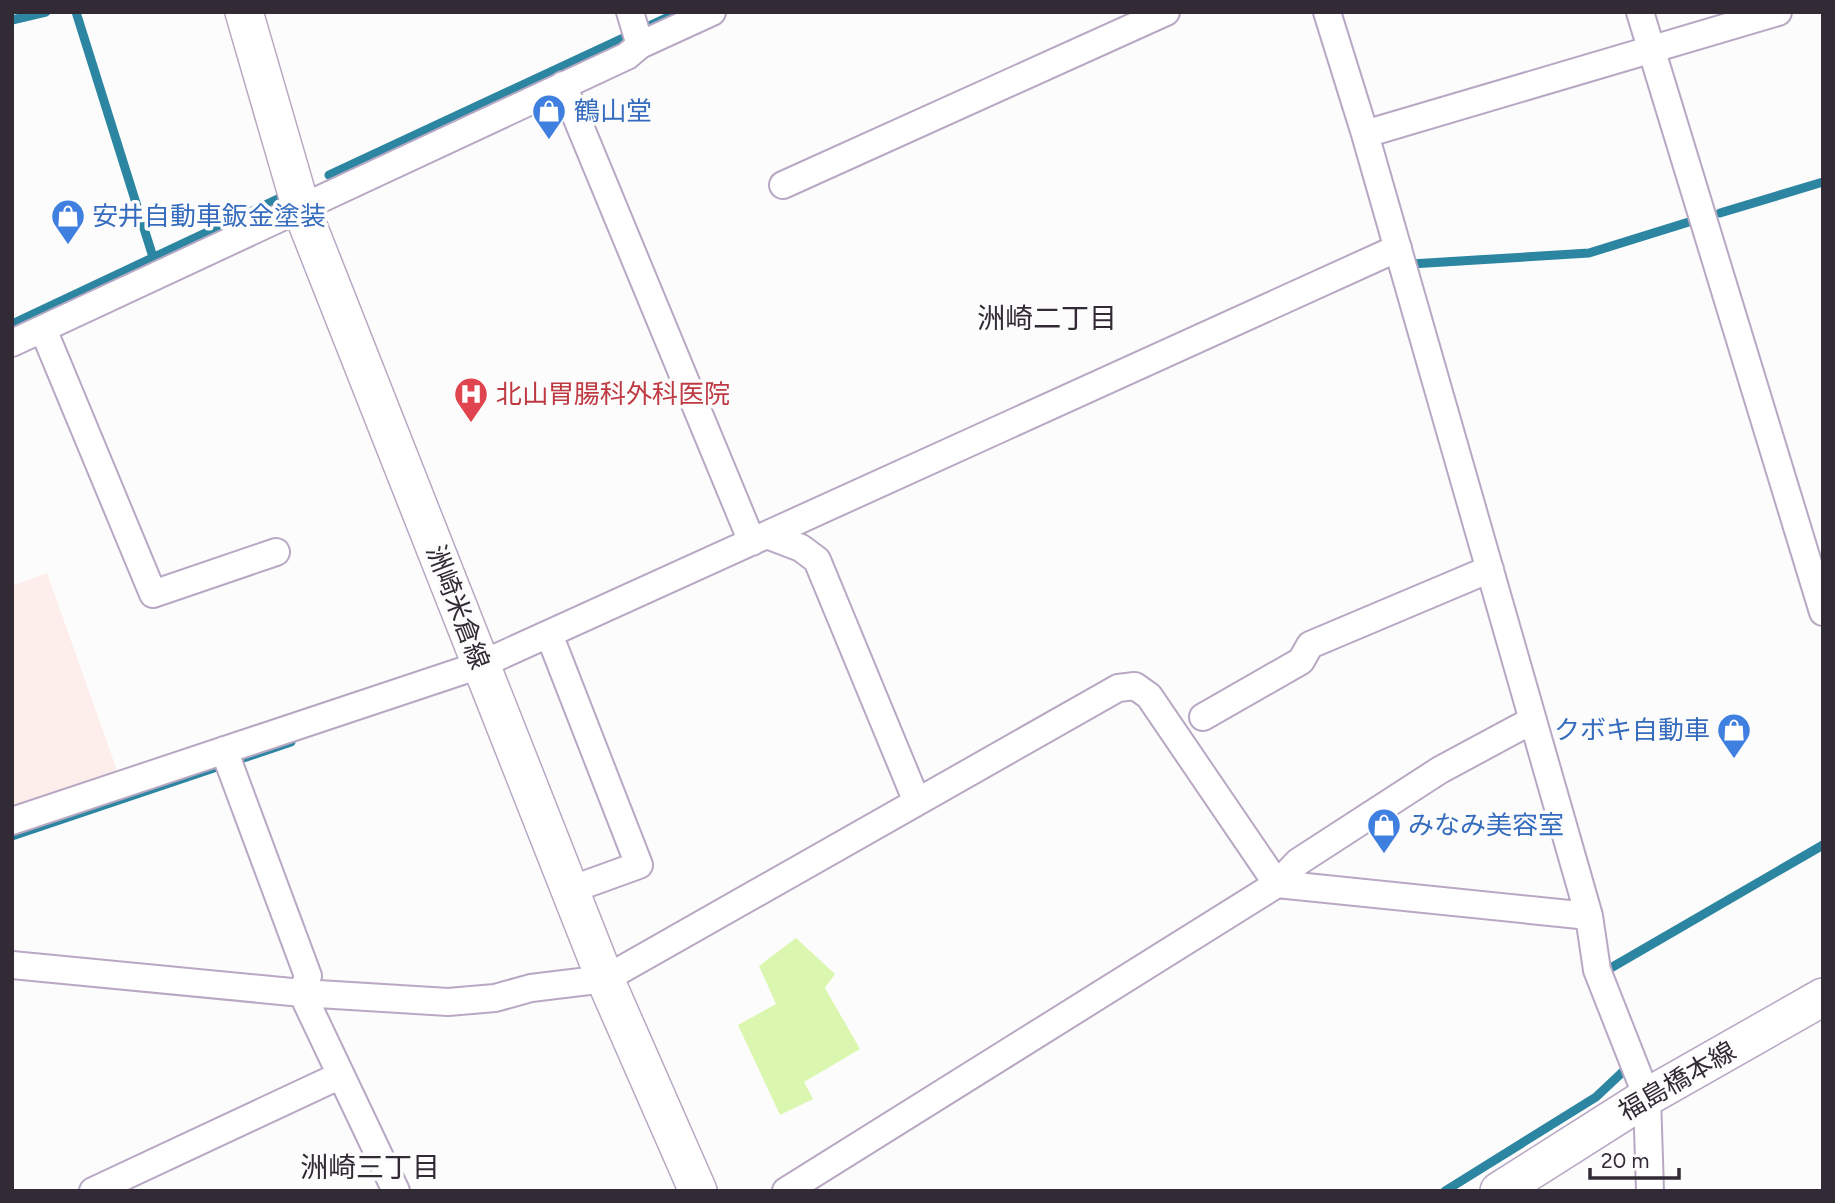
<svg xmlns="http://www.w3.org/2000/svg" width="1835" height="1203" font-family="Figtree,'Noto Sans JP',sans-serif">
<rect width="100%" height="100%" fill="#fcfcfc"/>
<!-- education -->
<path fill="#feeeeb" d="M 47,573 L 119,776 L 12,812 L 12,586 Z"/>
<!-- green -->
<path fill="#dbf7af" d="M 796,938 L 835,974 L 825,988 L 860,1049 L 804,1082 L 813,1099 L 780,1115 L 738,1025 L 776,1004 L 759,966 Z"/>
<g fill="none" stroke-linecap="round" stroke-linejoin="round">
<!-- stream -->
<path stroke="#2c86a1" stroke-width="9" d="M 76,12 L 153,257
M 12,20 L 46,12
M 329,175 L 679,12
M 1720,213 L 1823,182
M 1411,264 L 1589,253 L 1692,221
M 12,324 L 284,196
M 12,836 L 291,742
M 1610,978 L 1609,969 L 1823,845
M 1445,1191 L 1596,1097 L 1630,1065"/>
<!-- minor casing -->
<g stroke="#b8a8c3" stroke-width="30">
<path id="minor" d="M 630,12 L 640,45
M 1327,12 L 1365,134 L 1589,916 L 1597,970 L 1647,1097 L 1650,1191
M 1640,12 L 1823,612
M 563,85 L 752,542
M 1365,134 L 1778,12
M 783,185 L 1166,12
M 43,329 L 153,594 L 276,552
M 12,343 L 627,56 L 640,45 L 712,12
M 767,535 L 801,548 L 817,560 L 917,802
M 549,634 L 639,865 L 570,890
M 1203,717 L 1301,661 L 1310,645 L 1490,569
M 224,750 L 308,976 L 302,993 L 448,1002 L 495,998 L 531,988 L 605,979 L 1118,688 L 1135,686 L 1149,696 L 1277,884 L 1589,916
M 12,821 L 480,665 L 1398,248
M 12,965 L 302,993 L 396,1191
M 93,1191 L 341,1075
M 786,1191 L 1277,884 L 1298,862 L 1440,770 L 1533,720"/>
</g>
<!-- secondary casing -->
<g stroke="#b8a8c3" stroke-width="40">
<path id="secondary" d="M 244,12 L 301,208 L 605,979 L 698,1191
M 1499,1191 L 1647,1097 L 1823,997"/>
</g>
<!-- minor -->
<use href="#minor" stroke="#fff" stroke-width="26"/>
<!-- secondary -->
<use href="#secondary" stroke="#fff" stroke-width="37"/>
</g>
<!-- icons -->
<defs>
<g id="shop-pin" transform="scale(1.75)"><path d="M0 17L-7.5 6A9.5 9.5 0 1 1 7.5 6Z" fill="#3f7fe0" stroke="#fcfcfc"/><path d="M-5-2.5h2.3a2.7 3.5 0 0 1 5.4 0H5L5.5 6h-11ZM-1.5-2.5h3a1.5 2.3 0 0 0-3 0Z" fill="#fff"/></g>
<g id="hospital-pin" transform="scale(1.75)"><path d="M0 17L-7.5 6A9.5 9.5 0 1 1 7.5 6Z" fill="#e0444e" stroke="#fcfcfc"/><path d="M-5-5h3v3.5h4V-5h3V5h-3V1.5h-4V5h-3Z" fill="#fff"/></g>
</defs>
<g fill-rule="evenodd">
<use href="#shop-pin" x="549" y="111"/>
<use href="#shop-pin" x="68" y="216"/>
<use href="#hospital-pin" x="471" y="394"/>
<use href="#shop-pin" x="1734" y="730"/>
<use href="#shop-pin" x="1384" y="825"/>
</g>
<g text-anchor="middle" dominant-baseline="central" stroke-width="7" stroke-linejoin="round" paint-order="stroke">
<!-- shop labels -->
<g font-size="26" fill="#366cbe" stroke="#fcfcfc" text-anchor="start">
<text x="574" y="111">鶴山堂</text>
<text x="92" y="216">安井自動車鈑金塗装</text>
<text x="1710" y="730" text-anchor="end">クボキ自動車</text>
<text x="1408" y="825">みなみ美容室</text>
</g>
<!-- health labels -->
<g font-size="26" fill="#be3a42" stroke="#fcfcfc" text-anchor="start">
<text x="496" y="394">北山胃腸科外科医院</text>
</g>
<!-- street labels -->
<g font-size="26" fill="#322b36" stroke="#fcfcfc">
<text transform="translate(458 607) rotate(69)">洲崎米倉線</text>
<text transform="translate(1677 1081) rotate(-30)">福島橋本線</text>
</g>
<!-- neighbourhood labels -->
<g font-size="28" fill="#322b36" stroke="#fcfcfc">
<text x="1047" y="318">洲崎二丁目</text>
<text x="370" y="1167">洲崎三丁目</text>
</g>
</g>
<!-- border -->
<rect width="1835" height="1203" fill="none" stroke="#322b36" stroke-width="28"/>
<!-- scale -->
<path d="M1590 1168v10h89v-10" fill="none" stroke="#322b36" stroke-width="3.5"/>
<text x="1601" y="1168" font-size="21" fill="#322b36" stroke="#fcfcfc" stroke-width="5" paint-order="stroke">20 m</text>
</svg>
